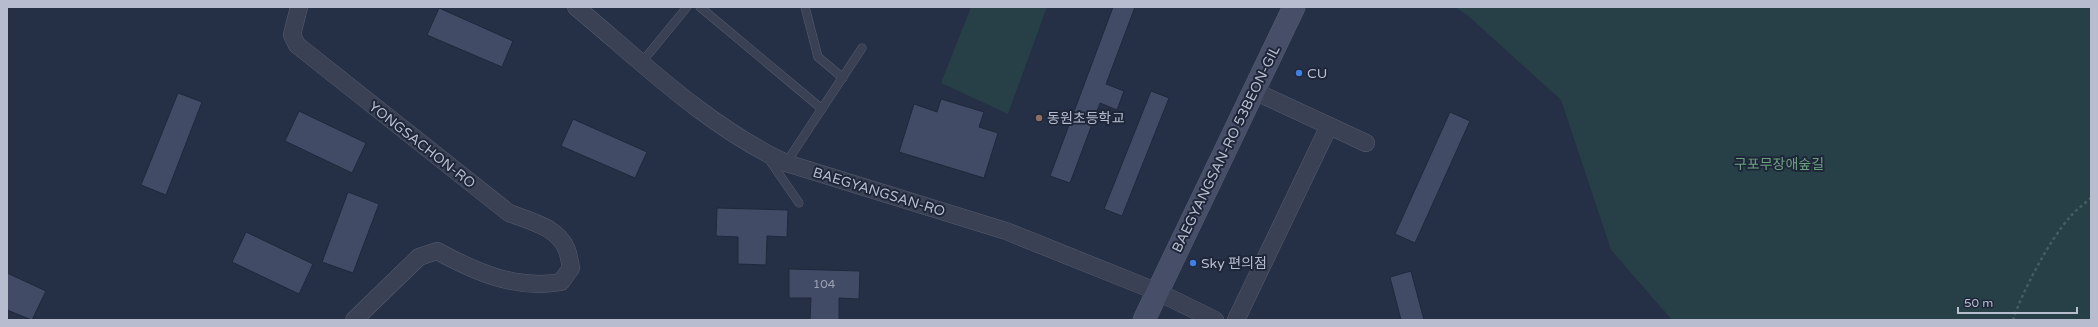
<svg xmlns="http://www.w3.org/2000/svg" width="2098" height="327" font-family="'Varela Round','Noto Sans KR',sans-serif">
<rect width="100%" height="100%" fill="#252f45"/>
<!-- green -->
<path fill="#273f46" d="M 971,7 L 1047,7 L 1008,114 L 941,83 Z
M 1455,7 L 2091,7 L 2091,320 L 1672,320 L 1611,250 L 1561,100 L 1467,15 Z"/>
<!-- building -->
<path fill="#414b66" stroke="#20283c" d="M 1113,7 L 1135,7 L 1106,84 L 1124,91 L 1117,110 L 1100,103 L 1070,183 L 1050,176 Z
M 439,8 L 513,41 L 502,67 L 427,35 Z
M 1151,91 L 1169,98 L 1122,216 L 1104,209 Z
M 178,93 L 202,102 L 166,195 L 141,185 Z
M 941,99 L 984,112 L 979,127 L 998,133 L 984,178 L 899,152 L 914,104 L 937,112 Z
M 299,111 L 366,143 L 352,173 L 285,141 Z
M 1450,112 L 1470,121 L 1415,243 L 1395,234 Z
M 573,119 L 647,152 L 635,178 L 561,146 Z
M 348,192 L 379,204 L 353,273 L 322,262 Z
M 717,208 L 788,210 L 787,237 L 767,236 L 766,265 L 738,264 L 738,237 L 716,236 Z
M 246,232 L 313,264 L 299,294 L 232,262 Z
M 789,269 L 860,271 L 859,299 L 839,298 L 839,320 L 810,320 L 811,298 L 789,298 Z
M 1411,271 L 1424,320 L 1401,320 L 1390,277 Z
M 7,273 L 46,291 L 32,320 L 7,310 Z"/>
<g fill="none" stroke-linecap="round" stroke-linejoin="round">
<!-- lane casing -->
<g stroke="#555c6f" stroke-width="9">
<path id="lane" d="M 700,7 L 822,109
M 805,7 L 818,57 L 843,78
M 642,62 L 687,7
M 768,158 L 799,203
M 786,163 L 862,48"/>
</g>
<!-- street casing -->
<g stroke="#555c6f" stroke-width="18">
<path id="street" d="M 299,7 L 292,35 L 297,45 L 509,213 C 530,221 558,227 567,250 C 569,256 570,263 571,268 L 561,282 C 516,290 476,272 437,251 L 419,257 L 354,320
M 576,7 C 643,63 707,126 786,163 L 1006,231 L 1158,292 L 1215,320
M 1254,91 L 1366,143
M 1236,320 L 1329,126"/>
</g>
<!-- secondary casing -->
<g stroke="#555c6f" stroke-width="23">
<path id="secondary" d="M 1144,320 L 1294,7"/>
</g>
<!-- path -->
<path stroke="#455c62" stroke-width="2.5" stroke-dasharray="3 3" stroke-linecap="butt" d="M 2013,320 C 2022,292 2050,239 2070,217 C 2076,210 2084,204 2091,198"/>
<!-- lane -->
<use href="#lane" stroke="#3a4154" stroke-width="8"/>
<!-- street -->
<use href="#street" stroke="#3a4154" stroke-width="17"/>
<!-- secondary -->
<use href="#secondary" stroke="#474f68" stroke-width="22"/>
</g>
<!-- markers -->
<g fill="#3f7fe0" stroke="#1e263a" stroke-width="1.5">
<circle cx="1299" cy="73" r="4"/>
<circle cx="1193" cy="263" r="4"/>
</g>
<circle fill="#8d6e63" stroke="#1e263a" stroke-width="1.5" cx="1039" cy="118" r="4"/>
<g text-anchor="middle" dominant-baseline="central" stroke-width="4" stroke-linejoin="round" paint-order="stroke">
<!-- number labels -->
<g font-size="12" fill="#9aa0b4">
<text x="824" y="284">104</text>
</g>
<!-- poi labels -->
<g font-size="14" fill="#b7bdce" stroke="#1e263a" text-anchor="start">
<text x="1307" y="73">CU</text>
<text x="1047" y="118">동원초등학교</text>
<text x="1201" y="263">Sky 편의점</text>
</g>
<!-- street labels -->
<g font-size="14" fill="#b7bdce" stroke="#1e263a">
<text transform="translate(422 145) rotate(38)">YONGSACHON-RO</text>
<text transform="translate(1226 149) rotate(-64)">BAEGYANGSAN-RO 53BEON-GIL</text>
<text transform="translate(879 192) rotate(17)">BAEGYANGSAN-RO</text>
</g>
<!-- park labels -->
<g font-size="14" fill="#6ca17f" stroke="#1e263a">
<text x="1779" y="164">구포무장애숲길</text>
</g>
</g>
<!-- border -->
<rect width="2098" height="327" fill="none" stroke="#b7bdce" stroke-width="16"/>
<!-- scale -->
<path d="M1958 307v6h119v-6" fill="none" stroke="#b7bdce" stroke-width="2"/>
<text x="1964" y="307" font-size="12" fill="#b7bdce" stroke="#1e263a" stroke-width="3" paint-order="stroke">50 m</text>
</svg>
